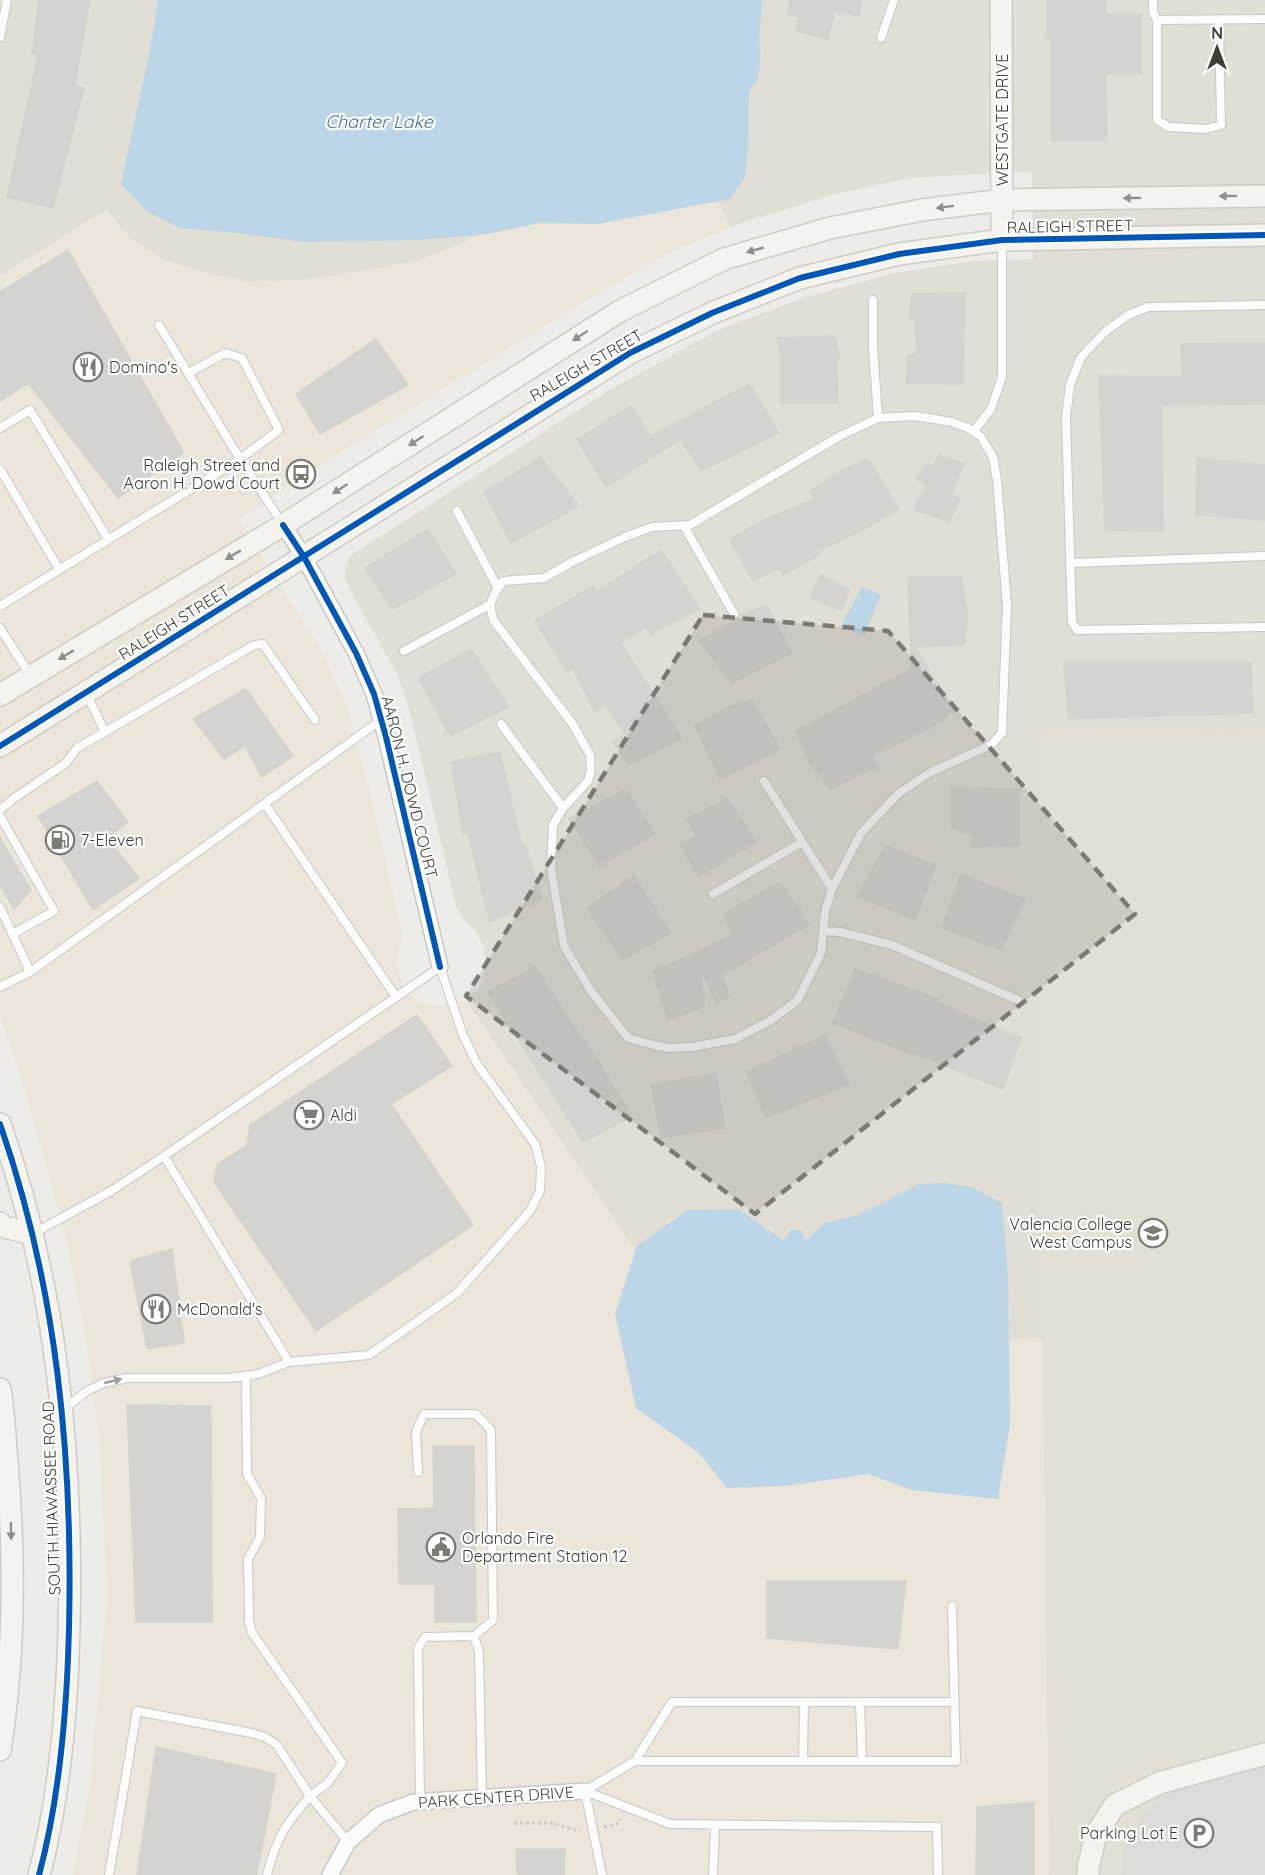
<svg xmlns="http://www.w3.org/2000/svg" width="1265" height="1875" font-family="Quicksand,sans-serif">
<rect width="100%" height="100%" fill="#edece8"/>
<!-- residential -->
<path fill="#e1ded5" d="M 0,0 L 1265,0 L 1265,729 L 1040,731 L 1040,1127 L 1043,1338 L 708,1360 L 466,1000 L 477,991 L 484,977 L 485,962 L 484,946 L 475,930 L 464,919 L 456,906 L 409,708 L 397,674 L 350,590 L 345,579 L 345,568 L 350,556 L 608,391 L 718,330 L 803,298 L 894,273 L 973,261 L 1033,259 L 1032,172 L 994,173 L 910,178 L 830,195 L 730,227 L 670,97 L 529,205 L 463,243 L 419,260 L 366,271 L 305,280 L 249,282 L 205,273 L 162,259 L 130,237 L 106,210 L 0,276 Z"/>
<!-- commercial -->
<path fill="#ece5d9" d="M 670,96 L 730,227 L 658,258 L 582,303 L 341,452 L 238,519 L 318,645 L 347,706 L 369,789 L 402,933 L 398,955 L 398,966 L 401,980 L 405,988 L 416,999 L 427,1004 L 440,1006 L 466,1000 L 708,1360 L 1043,1338 L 1049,1875 L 73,1875 L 90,1784 L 107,1596 L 100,1448 L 88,1351 L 68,1248 L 45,1161 L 18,1067 L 0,1017 L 0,276 L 106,210 L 130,237 L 162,259 L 205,273 L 249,282 L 305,280 L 366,271 L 419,260 L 463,243 L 529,205 Z"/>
<!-- education -->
<path fill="#e3dfd4" d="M 1265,729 L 1265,1875 L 1049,1875 L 1040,1127 L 1040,731 Z"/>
<!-- parking -->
<path fill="#dcdbd7" d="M 1265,1762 L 1265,1875 L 1121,1875 L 1122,1852 L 1143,1814 L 1172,1788 Z"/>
<!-- water -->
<path fill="#bcd5e7" d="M 158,0 L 762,0 L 759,46 L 761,51 L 758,78 L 749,92 L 748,148 L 745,177 L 730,199 L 597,224 L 539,223 L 488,234 L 418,240 L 304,242 L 238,233 L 180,228 L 148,212 L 121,184 L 150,50 Z
M 862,587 L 881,595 L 864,636 L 841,626 Z
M 944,1183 L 972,1187 L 1002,1203 L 1008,1274 L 1010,1424 L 998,1499 L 912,1490 L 868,1474 L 785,1486 L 727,1488 L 699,1453 L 636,1408 L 615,1314 L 637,1246 L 688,1210 L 738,1209 L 784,1241 L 791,1229 L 802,1231 L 805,1241 L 824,1223 L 858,1215 L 919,1184 Z"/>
<!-- building -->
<path fill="#d5d3cf" stroke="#d5d3ce" stroke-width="1.5" d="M 39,0 L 90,0 L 75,85 L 84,88 L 53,208 L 7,197 L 38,55 L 32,54 Z
M 790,0 L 862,0 L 859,16 L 835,11 L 828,39 L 796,31 L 799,17 L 787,14 Z
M 1047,0 L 1106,0 L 1106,14 L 1141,14 L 1141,74 L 1106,74 L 1107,140 L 1051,140 L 1051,38 L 1047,38 Z
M 68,250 L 184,453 L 118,498 L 28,383 L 0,401 L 0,292 Z
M 965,293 L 963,384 L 906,383 L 908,356 L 917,355 L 915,320 L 909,320 L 912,294 Z
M 835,336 L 840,360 L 837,361 L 838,403 L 781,403 L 781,361 L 777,338 Z
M 376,339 L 408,385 L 320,434 L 296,394 Z
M 1265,343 L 1265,404 L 1162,405 L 1163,531 L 1105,530 L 1099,376 L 1182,377 L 1181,344 Z
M 750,384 L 779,433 L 701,471 L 680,439 L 606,487 L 577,440 L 631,406 L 651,436 Z
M 939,455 L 964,464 L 951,495 L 960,499 L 949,522 L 914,509 L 926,485 L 917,479 L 925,464 L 932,466 Z
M 541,457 L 579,506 L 511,543 L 484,492 Z
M 1197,458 L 1265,465 L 1265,520 L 1196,515 Z
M 868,459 L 899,509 L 862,530 L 817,551 L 820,554 L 783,575 L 779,568 L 753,581 L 730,540 L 765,519 L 815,499 L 810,491 L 843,470 Z
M 428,529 L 456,574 L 392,609 L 365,568 Z
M 661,550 L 700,609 L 651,634 L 646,628 L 620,642 L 682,738 L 629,765 L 612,742 L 626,736 L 605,704 L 595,712 L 573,669 L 567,672 L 535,621 L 593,586 L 597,592 Z
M 821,575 L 850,590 L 841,610 L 810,597 Z
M 908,577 L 961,577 L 968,616 L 964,645 L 915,647 L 955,711 L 927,730 L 872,755 L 879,766 L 831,789 L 810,764 L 796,731 L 911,669 Z
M 767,605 L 792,653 L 732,683 L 699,641 L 737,619 L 742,614 Z
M 471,649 L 509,707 L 450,736 L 419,678 Z
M 1064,662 L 1251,662 L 1253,713 L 1068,719 Z
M 246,689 L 293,756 L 262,777 L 245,746 L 224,759 L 193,719 Z
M 752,699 L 780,749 L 720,779 L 695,726 L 726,708 Z
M 500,752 L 522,846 L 525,845 L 542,899 L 489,922 L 468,832 L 463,833 L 451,762 Z
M 97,781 L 128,822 L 107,838 L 139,878 L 93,910 L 38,816 Z
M 952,787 L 1020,789 L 1019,846 L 970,847 L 974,836 L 952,828 Z
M 626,789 L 655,834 L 599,866 L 569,819 Z
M 727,799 L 757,842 L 698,877 L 681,845 L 696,835 L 686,819 Z
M 0,838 L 31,890 L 14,909 L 0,885 Z
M 886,846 L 936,865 L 915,920 L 857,896 Z
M 961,874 L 1025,899 L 1001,950 L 942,928 Z
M 634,876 L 671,933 L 622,960 L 587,908 Z
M 780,882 L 810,924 L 722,975 L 730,997 L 716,1002 L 704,975 L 701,976 L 705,1006 L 668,1021 L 653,972 L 733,935 L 723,914 Z
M 535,967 L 584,1041 L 585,1040 L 632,1116 L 583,1142 L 488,992 Z
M 855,969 L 939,999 L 937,1002 L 1021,1038 L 1003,1089 L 914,1053 L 913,1055 L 833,1023 Z
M 417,1015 L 452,1066 L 391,1104 L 473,1225 L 316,1331 L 214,1182 L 217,1165 L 247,1145 L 250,1125 Z
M 825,1035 L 849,1084 L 766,1118 L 746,1072 Z
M 716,1073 L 725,1128 L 661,1138 L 651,1085 Z
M 172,1249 L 184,1343 L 147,1349 L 130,1261 Z
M 127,1405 L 211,1406 L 212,1622 L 136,1622 Z
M 433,1446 L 474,1446 L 476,1622 L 435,1622 L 435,1584 L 399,1584 L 398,1509 L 434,1508 Z
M 767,1581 L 906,1581 L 898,1649 L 767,1638 Z
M 156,1747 L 276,1774 L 257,1875 L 137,1875 Z
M 1034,1802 L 1034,1875 L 976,1875 L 977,1807 Z
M 516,1849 L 565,1849 L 564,1875 L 517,1875 Z"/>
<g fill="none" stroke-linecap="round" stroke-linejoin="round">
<!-- lane casing -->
<g stroke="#c9c8c4" stroke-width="10">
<path id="lane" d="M 1153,0 L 1153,12 L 1157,20 L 1265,19
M 1157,20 L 1157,120 L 1169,127 L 1206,129 L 1221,125 L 1219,19
M 0,37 L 7,0
M 881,38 L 894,0
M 873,300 L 873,347 L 878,418
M 1265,305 L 1148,307 L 1128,315 L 1107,330 L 1081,357 L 1070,385 L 1066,417 L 1072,622 L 1077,630 L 1265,627
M 159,325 L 240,459 L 279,430 L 242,358 L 225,353 L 189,373
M 915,416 L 952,422 L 968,428 L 981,437 L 993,457 L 997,480 L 1007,606 L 1002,733 L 991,745 L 931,772 L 899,793 L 861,833 L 832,889 L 825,912 L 821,953 L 797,1001 L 768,1022 L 735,1039 L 692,1047 L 668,1048 L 650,1044 L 628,1038 L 591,991 L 564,946 L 551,868 L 553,825 L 563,808 L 588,781 L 591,770 L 590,755 L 572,723 L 494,621 C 487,603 492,597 503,581 L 544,578 L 572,562 L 625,537 L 652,527 L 690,525 L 838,437 L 878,418 Z
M 0,428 L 30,410 L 108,539
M 974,431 L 991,409 L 1002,377 L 1002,243
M 0,469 L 59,569
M 457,511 L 498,588
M 684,526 L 734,614
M 1070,563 L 1265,556
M 0,606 L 240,459 L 282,523
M 0,628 L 30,675
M 404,651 L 491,604
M 501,724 L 563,808
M 105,732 L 254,645 L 263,644 L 315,720
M 764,781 L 832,889
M 265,804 L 396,997
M 0,810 L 13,799 L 66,763 L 77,748 L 105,732 L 87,695
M 0,816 L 54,911 L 13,934
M 713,894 L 802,842
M 0,907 L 30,972
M 823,931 L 840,932 L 892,945 L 1020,1001
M 0,987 L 30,972 L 381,720
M 34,1233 L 111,1191 L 164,1156 L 289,1362
M 246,1376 L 247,1474 L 261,1498 L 260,1537 L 248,1559 L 249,1620 L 252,1633 L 299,1700 L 342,1763 L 328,1783 L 310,1796 L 348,1842
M 64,1409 L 87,1391 L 104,1383 L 127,1378 L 230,1378 L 258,1374 L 289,1362 L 369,1355 L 457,1293 L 530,1211 L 540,1191 L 541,1166 L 535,1144 L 477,1064 L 463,1035 L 440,967 L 164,1156
M 418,1472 L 416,1432 L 424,1414 L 476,1414 L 491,1430 L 493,1620 L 474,1636
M 860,1702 L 862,1761
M 635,1761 L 672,1702 L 955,1702
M 803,1761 L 804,1702
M 585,1791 L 635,1761 L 956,1761 L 952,1606
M 585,1791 L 670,1824 L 937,1827 L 938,1875
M 585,1791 L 602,1875
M 420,1801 L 418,1648 L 425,1637 L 474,1636 L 479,1652 L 482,1798
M 109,1875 L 137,1711 L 251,1733 L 265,1737 L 277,1745 L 310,1796 C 286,1824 276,1838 267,1875
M 713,1875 L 715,1825"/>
</g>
<!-- street casing -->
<g stroke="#c9c8c4" stroke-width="18">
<path id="street" d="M 283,525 L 304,557 L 356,653 L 374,694 L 386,737 L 440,967
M 330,1875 L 348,1842 L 379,1815 L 413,1802 L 585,1791"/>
</g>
<!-- secondary casing -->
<g stroke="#cecbc2" stroke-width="24">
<path id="secondary" d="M 1001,0 L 1002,240
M 0,695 L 283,525 L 620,311 L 724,259 L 830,228 L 922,210 L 1003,200 L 1265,196
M 0,746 L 630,353 L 712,313 L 800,278 L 899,254 L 1002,240 L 1265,235
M 0,1124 C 57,1287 73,1457 69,1628 C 67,1710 60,1797 39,1875
M 0,1223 L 5,1227 L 32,1234
M 0,1389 C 4,1413 5,1438 7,1462 C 15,1558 15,1655 0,1750
M 1088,1875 L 1088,1868 L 1096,1834 L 1115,1805 L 1159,1783 L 1265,1754"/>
</g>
<!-- path -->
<path stroke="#cbcac6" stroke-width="3" stroke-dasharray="3 3" stroke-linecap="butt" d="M 514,1823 L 550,1823 L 580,1831
M 604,1827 L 617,1824 L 620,1819"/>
<!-- lane -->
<use href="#lane" stroke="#fcfcfc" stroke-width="8"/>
<!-- street -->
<use href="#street" stroke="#fcfcfc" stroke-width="15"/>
<!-- secondary -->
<use href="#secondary" stroke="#f5f3ee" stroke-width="21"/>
<!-- cycleway casing -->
<g stroke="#fff" stroke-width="10">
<path id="cycleway" d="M 283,525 L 304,557 L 356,653 L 374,694 L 386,737 L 440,967
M 0,746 L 630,353 L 712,313 L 800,278 L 899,254 L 1002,240 L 1265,235
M 0,1124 C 57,1287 73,1457 69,1628 C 67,1710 60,1797 39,1875"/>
</g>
<!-- cycleway -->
<use href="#cycleway" stroke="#0057b8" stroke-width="6"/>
</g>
<!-- one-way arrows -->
<defs><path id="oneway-solid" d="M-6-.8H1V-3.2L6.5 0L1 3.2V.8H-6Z" transform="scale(1.5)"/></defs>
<g fill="#928f88">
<use href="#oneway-solid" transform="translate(1228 196) rotate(179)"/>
<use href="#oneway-solid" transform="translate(1132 198) rotate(179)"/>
<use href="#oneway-solid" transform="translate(945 207) rotate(173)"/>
<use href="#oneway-solid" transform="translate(755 250) rotate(164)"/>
<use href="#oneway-solid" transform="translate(580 336) rotate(147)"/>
<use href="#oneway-solid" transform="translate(416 441) rotate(147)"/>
<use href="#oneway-solid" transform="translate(340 489) rotate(147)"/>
<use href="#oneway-solid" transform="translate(233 555) rotate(149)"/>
<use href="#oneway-solid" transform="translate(66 655) rotate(149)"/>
<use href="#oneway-solid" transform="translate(11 1531) rotate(89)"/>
</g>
<use fill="#9e9c98" href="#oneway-solid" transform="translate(113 1381) rotate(-13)"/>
<!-- marked area -->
<path fill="#7d7a74" fill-opacity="0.2" stroke="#7d7a74" stroke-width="4.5" stroke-dasharray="12 8" stroke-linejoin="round" d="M 703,615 L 888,631 L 1135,914 L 755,1214 L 466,996 Z"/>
<!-- icons -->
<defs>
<g id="restaurant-ring" transform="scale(1.5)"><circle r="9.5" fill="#fff" stroke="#7d7a74" stroke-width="1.5"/><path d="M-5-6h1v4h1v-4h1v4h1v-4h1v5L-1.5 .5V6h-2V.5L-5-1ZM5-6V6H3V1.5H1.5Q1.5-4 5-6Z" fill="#7d7a74"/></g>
<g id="bus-ring" transform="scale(1.5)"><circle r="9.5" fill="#fff" stroke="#7d7a74" stroke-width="1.5"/><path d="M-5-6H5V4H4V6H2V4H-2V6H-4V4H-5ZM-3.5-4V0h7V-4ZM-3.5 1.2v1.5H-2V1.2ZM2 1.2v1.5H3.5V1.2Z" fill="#7d7a74"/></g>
<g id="fuel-ring" transform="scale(1.5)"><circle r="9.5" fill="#fff" stroke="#7d7a74" stroke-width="1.5"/><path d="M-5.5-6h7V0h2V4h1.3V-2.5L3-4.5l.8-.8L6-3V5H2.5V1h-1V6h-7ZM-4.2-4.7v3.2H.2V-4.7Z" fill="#7d7a74"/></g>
<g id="supermarket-ring" transform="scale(1.5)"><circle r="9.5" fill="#fff" stroke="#7d7a74" stroke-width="1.5"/><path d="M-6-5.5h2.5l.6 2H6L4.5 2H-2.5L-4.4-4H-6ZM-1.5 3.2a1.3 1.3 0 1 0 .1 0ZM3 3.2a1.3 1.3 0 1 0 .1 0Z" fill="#7d7a74"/></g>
<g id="university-ring" transform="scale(1.5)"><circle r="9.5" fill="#fff" stroke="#7d7a74" stroke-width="1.5"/><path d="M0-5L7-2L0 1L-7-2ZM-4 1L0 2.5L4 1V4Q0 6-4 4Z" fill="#7d7a74"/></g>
<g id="civic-ring" transform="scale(1.5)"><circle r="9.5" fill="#fff" stroke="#7d7a74" stroke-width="1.5"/><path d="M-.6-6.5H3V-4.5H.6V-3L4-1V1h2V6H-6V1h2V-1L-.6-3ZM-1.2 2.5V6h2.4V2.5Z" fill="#7d7a74"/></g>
<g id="parking-ring" transform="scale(1.5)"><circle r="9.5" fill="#fff" stroke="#7d7a74" stroke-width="1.5"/><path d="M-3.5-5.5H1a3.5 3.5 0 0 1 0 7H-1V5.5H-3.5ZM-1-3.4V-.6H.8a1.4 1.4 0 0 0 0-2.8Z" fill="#7d7a74"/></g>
</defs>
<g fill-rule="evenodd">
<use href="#restaurant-ring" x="88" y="367"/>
<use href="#bus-ring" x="301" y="474"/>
<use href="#fuel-ring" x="60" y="840"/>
<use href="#supermarket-ring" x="309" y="1115"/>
<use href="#university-ring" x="1153" y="1233"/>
<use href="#restaurant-ring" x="156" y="1309"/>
<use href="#civic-ring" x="441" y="1547"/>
<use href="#parking-ring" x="1199" y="1833"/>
</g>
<g text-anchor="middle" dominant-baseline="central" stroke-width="4.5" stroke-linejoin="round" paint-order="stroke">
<!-- street labels -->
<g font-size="16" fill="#413d35" stroke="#fff">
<text transform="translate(1002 120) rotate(-90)">WESTGATE DRIVE</text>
<text transform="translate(1070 226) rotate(-1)">RALEIGH STREET</text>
<text transform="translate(586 365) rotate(-30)">RALEIGH STREET</text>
<text transform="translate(174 622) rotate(-32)">RALEIGH STREET</text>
<text transform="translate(410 787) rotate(76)">AARON H. DOWD COURT</text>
<text transform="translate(51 1498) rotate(-92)">SOUTH HIAWASSEE ROAD</text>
<text transform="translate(496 1797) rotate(-4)">PARK CENTER DRIVE</text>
</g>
<!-- poi labels -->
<g font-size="16" fill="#413d35" stroke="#fff" text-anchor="start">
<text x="109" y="367">Domino's</text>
<text x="280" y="465" text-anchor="end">Raleigh Street and<tspan x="280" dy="18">Aaron H. Dowd Court</tspan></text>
<text x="81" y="840">7-Eleven</text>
<text x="330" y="1115">Aldi</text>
<text x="1132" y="1224" text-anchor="end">Valencia College<tspan x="1132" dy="18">West Campus</tspan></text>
<text x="177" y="1309">McDonald's</text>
<text x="462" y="1538">Orlando Fire<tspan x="462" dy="18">Department Station 12</tspan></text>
<text x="1178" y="1833" text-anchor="end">Parking Lot E</text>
</g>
<!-- water labels -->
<g font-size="18" font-style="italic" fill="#3c739f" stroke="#fff">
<text x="379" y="121">Charter Lake</text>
</g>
</g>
<!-- north arrow -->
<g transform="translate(1217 48)" stroke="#ffffff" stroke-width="4.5" paint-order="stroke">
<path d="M0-4.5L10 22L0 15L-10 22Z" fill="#413d35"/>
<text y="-9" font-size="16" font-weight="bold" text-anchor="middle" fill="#413d35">N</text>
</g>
</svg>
